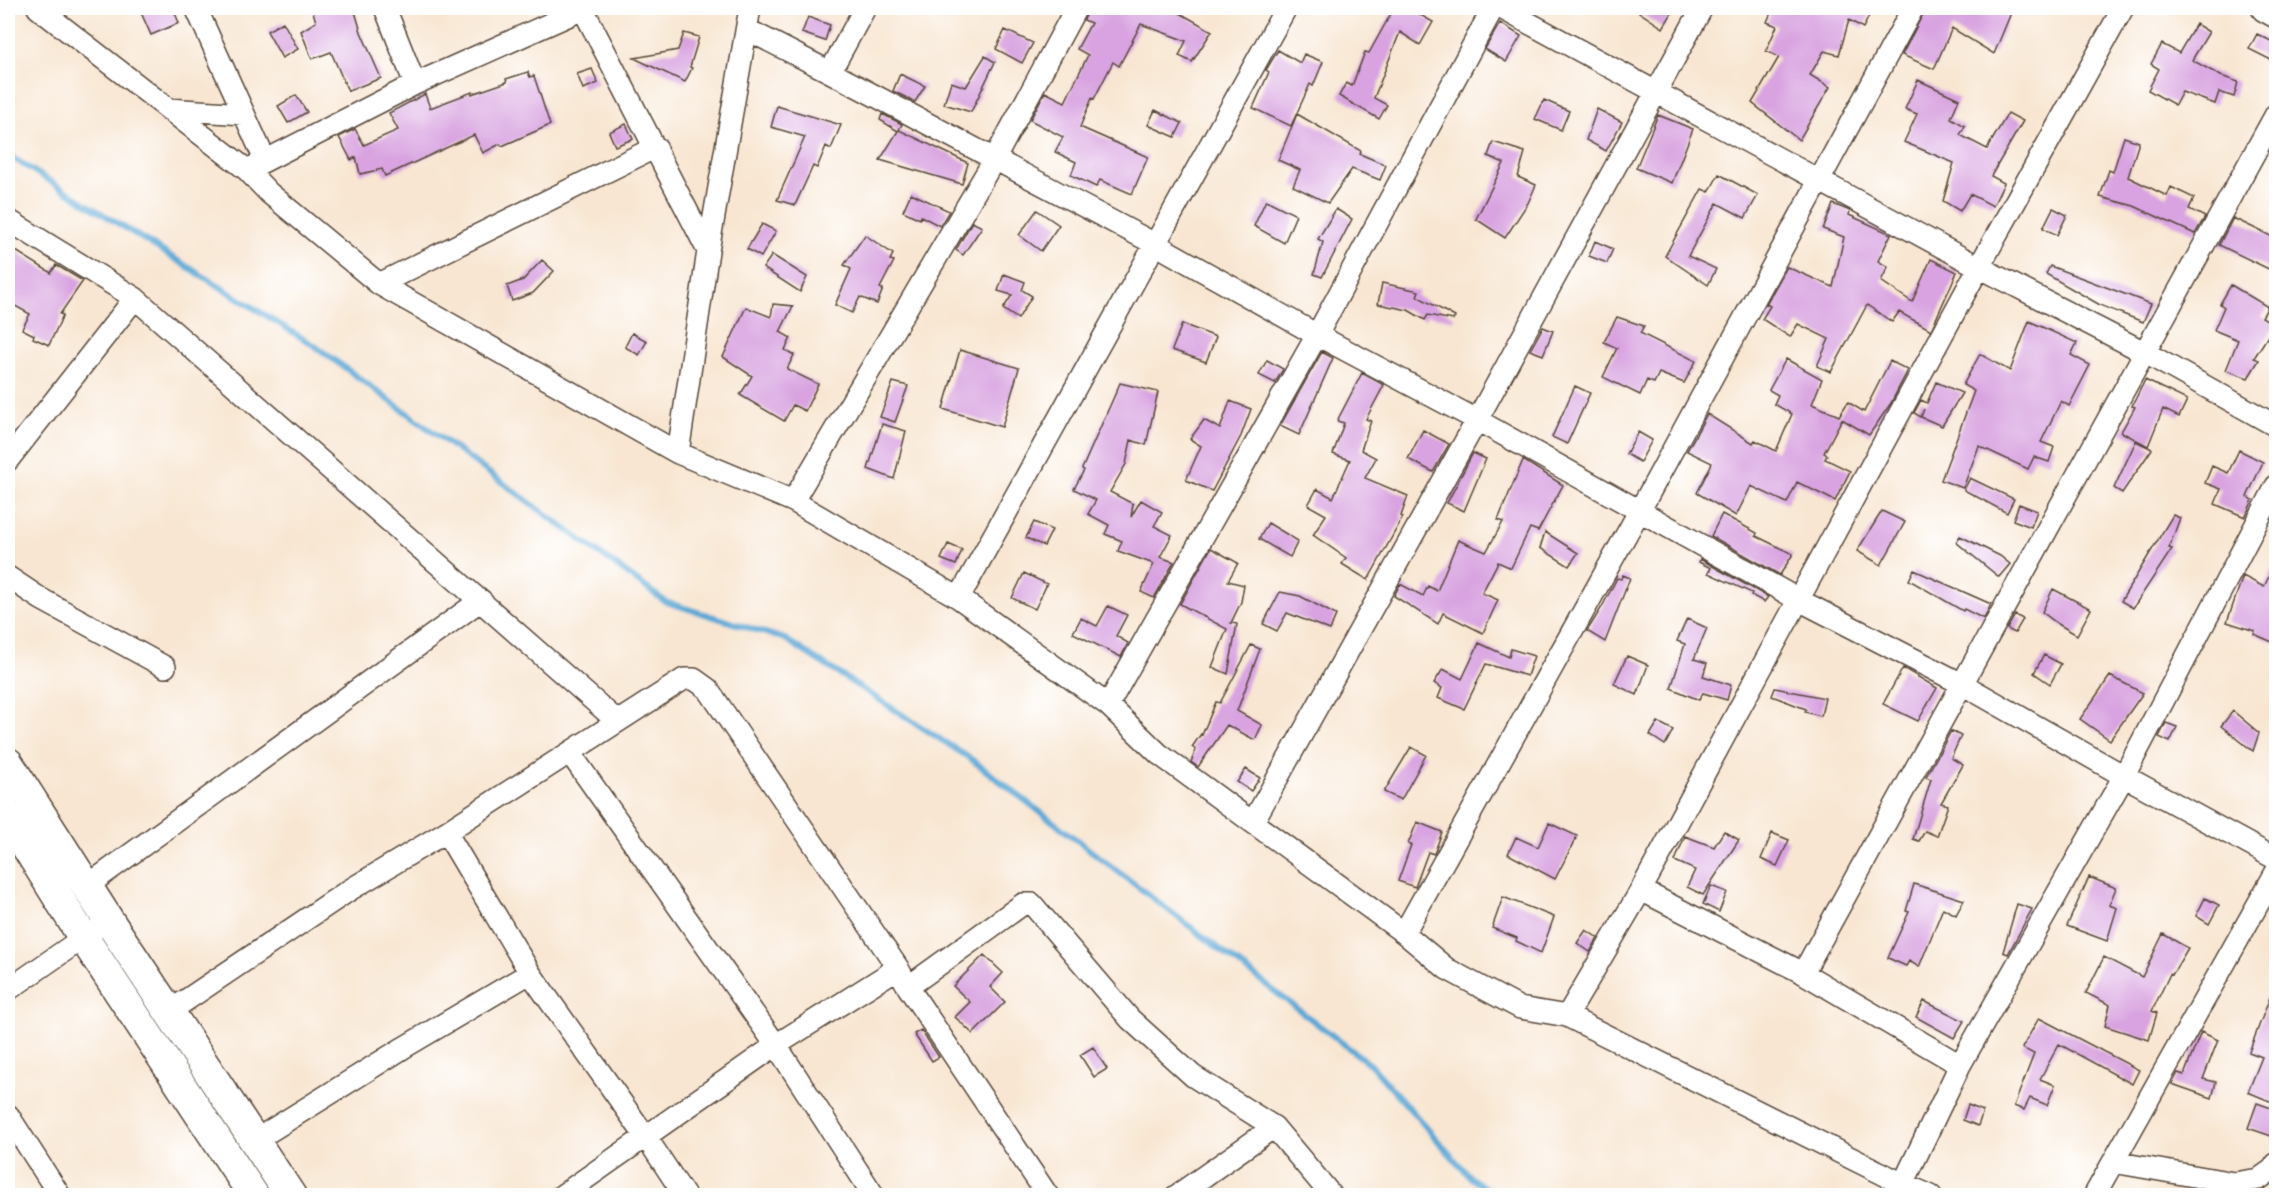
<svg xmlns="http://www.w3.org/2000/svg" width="2284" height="1203" font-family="Itim,sans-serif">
<rect width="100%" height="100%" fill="#fff"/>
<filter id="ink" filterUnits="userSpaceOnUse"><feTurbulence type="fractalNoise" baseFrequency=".0167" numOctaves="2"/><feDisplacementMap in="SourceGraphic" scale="12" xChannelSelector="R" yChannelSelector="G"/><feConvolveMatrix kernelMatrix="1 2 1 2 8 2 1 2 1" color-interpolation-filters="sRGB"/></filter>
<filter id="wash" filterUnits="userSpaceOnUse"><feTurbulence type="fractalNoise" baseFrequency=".008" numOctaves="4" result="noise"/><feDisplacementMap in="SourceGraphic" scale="24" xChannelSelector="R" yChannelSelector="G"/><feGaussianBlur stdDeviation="1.35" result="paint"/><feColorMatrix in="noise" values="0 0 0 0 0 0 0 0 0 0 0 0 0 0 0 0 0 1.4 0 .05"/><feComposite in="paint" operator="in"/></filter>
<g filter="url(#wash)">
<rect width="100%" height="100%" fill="#f8e6d2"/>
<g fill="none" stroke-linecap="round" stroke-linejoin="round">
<!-- stream -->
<path stroke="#5ca8d5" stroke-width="6" d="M 8,155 L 315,346 L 666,602 L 785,639 L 971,759 L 1371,1065 L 1471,1178 L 1497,1196"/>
</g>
<g id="blocks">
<!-- building -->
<path fill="#d8a3e0" d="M 139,8 L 173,8 L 179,23 L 151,35 Z
M 312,8 L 354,8 L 361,32 L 381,78 L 348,91 L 331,52 L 312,59 L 301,31 L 316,22 Z
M 1089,8 L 1171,8 L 1212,31 L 1192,62 L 1179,56 L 1186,41 L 1141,24 L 1119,66 L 1113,62 L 1094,99 L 1092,98 L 1080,127 L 1148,157 L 1132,194 L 1100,180 L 1096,187 L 1071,175 L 1076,162 L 1055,152 L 1063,137 L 1030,120 L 1045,92 L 1065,102 L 1088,55 L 1077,49 L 1091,23 L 1084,20 Z
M 1394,8 L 1408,8 L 1433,22 L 1420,45 L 1400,32 L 1374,98 L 1387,105 L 1379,119 L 1339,96 L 1346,83 L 1352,86 L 1365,52 L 1369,53 Z
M 1633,8 L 1675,8 L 1663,28 Z
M 1773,8 L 1862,8 L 1871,12 L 1863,28 L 1849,20 L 1839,55 L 1824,51 L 1810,75 L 1830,87 L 1799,140 L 1752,103 L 1779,57 L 1766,51 L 1777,26 L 1767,22 Z
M 1926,8 L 2013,8 L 1994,54 L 1952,28 L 1934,69 L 1902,55 Z
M 808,17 L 830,25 L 825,41 L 802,33 Z
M 283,22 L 298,49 L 282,58 L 267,31 Z
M 1500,23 L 1521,36 L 1506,62 L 1485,49 Z
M 2196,24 L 2209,32 L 2192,60 L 2221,76 L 2238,82 L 2234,97 L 2219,92 L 2215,104 L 2182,92 L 2175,105 L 2148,90 L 2159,69 L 2151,64 L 2162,44 L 2179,53 Z
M 1005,30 L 1033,43 L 1022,63 L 996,49 Z
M 684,33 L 699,37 L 690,67 L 692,68 L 685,82 L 634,58 L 678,50 Z
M 2257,34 L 2277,44 L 2277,63 L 2249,49 Z
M 1278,50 L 1300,63 L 1304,54 L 1323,62 L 1313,86 L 1310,84 L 1291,126 L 1253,108 L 1269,72 L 1266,70 Z
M 985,56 L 995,62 L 971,112 L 944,104 L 951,82 L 966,87 Z
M 592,69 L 598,83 L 583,89 L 577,74 Z
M 528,72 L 530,77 L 534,76 L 550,125 L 502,146 L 500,144 L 483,153 L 474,135 L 385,176 L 382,169 L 360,174 L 356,157 L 351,160 L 339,137 L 355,129 L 364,145 L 398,130 L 389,113 L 425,94 L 430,108 L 472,92 L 472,94 L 507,82 L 506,79 Z
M 900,74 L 925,86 L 915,102 L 893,91 Z
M 1918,80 L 1959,99 L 1951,118 L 1965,126 L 1960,135 L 1987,149 L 2008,113 L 2023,121 L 1991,176 L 2004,183 L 1993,206 L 1970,194 L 1960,211 L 1943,201 L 1954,163 L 1904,142 L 1917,114 L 1905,109 Z
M 296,95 L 307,112 L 288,123 L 278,106 Z
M 1544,100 L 1569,111 L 1561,130 L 1535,119 Z
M 777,106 L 841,125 L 831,149 L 826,146 L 817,168 L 813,166 L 795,205 L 777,200 L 805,137 L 771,127 Z
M 1597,109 L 1622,122 L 1606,151 L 1586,140 Z
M 1155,110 L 1182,123 L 1175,137 L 1148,125 Z
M 882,114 L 902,124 L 899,130 L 968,163 L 962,184 L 880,160 L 898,131 L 880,120 Z
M 1297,114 L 1361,151 L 1360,154 L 1386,165 L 1380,180 L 1352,169 L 1328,203 L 1293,186 L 1300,170 L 1278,160 Z
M 1658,115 L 1693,129 L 1672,183 L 1636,168 Z
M 626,124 L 633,139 L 615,146 L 609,132 Z
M 2124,137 L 2139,142 L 2128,177 L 2167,196 L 2171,187 L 2194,198 L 2189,209 L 2205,217 L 2195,234 L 2134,206 L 2100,197 L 2109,170 L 2113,172 Z
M 1493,142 L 1525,152 L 1518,177 L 1536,185 L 1528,203 L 1505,238 L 1476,219 L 1504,163 L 1488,156 Z
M 1719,174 L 1758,195 L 1745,218 L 1717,203 L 1688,256 L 1716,269 L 1708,285 L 1665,256 L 1702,189 L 1709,192 Z
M 911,193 L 949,211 L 940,226 L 921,216 L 920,219 L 903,211 Z
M 1266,200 L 1296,215 L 1284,243 L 1254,226 Z
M 1833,204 L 1850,211 L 1849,215 L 1891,234 L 1878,261 L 1888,267 L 1881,281 L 1912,302 L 1931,259 L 1957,272 L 1931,330 L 1899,312 L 1892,322 L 1867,305 L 1831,372 L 1817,366 L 1829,339 L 1798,324 L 1790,337 L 1762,319 L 1770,306 L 1766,304 L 1787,267 L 1833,287 L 1844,237 L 1823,229 Z
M 2053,208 L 2067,215 L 2057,235 L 2043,228 Z
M 1336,209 L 1352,219 L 1322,277 L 1314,274 L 1323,242 L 1318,239 Z
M 1037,210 L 1059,225 L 1041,251 L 1019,235 Z
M 2233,218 L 2277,239 L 2277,273 L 2219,245 Z
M 972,222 L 982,227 L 963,255 L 956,250 Z
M 762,224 L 776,231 L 761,257 L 747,249 Z
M 865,235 L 893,254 L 890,260 L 894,261 L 880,288 L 883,289 L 877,304 L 860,297 L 852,313 L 835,305 L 851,269 L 844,265 Z
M 1595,241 L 1613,249 L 1607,263 L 1589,256 Z
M 8,246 L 51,273 L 56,265 L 83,281 L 60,314 L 63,315 L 49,345 L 33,338 L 34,335 L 22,329 L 30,314 L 8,302 Z
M 772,255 L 807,277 L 800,292 L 763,268 Z
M 542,260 L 554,271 L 533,293 L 512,301 L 507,286 L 523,280 Z
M 2050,266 L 2151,304 L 2143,322 L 2100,305 L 2046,274 Z
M 1004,274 L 1025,282 L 1022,290 L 1032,296 L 1018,319 L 1003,309 L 1012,295 L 998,291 Z
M 1382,283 L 1419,291 L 1417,296 L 1455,317 L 1453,320 L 1428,315 L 1425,320 L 1408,310 L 1378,304 Z
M 2231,285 L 2268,307 L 2262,317 L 2275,325 L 2254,358 L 2259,360 L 2248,378 L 2226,370 L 2238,340 L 2214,330 L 2224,307 L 2220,304 Z
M 773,304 L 793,306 L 780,332 L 791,338 L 785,350 L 794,355 L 787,369 L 818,384 L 805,411 L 793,405 L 784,421 L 740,395 L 752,376 L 723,357 L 746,307 L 771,317 Z
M 1617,317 L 1644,326 L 1640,333 L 1696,361 L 1684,383 L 1659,373 L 1654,383 L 1647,380 L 1640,395 L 1603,377 L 1617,348 L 1604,342 Z
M 2029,321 L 2077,343 L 2071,355 L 2090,365 L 2069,406 L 2061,401 L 2041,442 L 2054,447 L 2049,462 L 2034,457 L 2028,469 L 1979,446 L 1963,488 L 1941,480 L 1974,391 L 1963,385 L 1980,354 L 2010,371 Z
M 1182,324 L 1216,337 L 1206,362 L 1172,350 Z
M 1543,327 L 1553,331 L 1543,355 L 1530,350 Z
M 632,333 L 647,341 L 639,355 L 625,347 Z
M 960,350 L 1019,368 L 1002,427 L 943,409 Z
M 1322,352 L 1333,358 L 1299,435 L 1280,426 Z
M 1786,359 L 1822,379 L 1812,404 L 1839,416 L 1848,402 L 1864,412 L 1890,361 L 1908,370 L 1891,403 L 1869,435 L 1842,419 L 1824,453 L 1827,455 L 1825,459 L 1850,471 L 1835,501 L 1797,482 L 1787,503 L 1751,486 L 1736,516 L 1697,493 L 1712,463 L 1687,451 L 1707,414 L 1753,443 L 1755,440 L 1776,451 L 1792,414 L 1774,404 L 1778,395 L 1769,390 Z
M 1267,360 L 1283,369 L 1275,383 L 1259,375 Z
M 1362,373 L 1384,385 L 1366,419 L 1371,421 L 1361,450 L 1376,458 L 1365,478 L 1408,496 L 1401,516 L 1403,517 L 1368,580 L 1342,564 L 1346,558 L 1313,535 L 1326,515 L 1308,505 L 1317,489 L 1333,498 L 1350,460 L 1333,454 L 1344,423 L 1337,421 Z
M 2145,380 L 2187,400 L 2179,417 L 2163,409 L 2148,446 L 2121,432 L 2135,407 L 2132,406 Z
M 893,382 L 908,386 L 895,422 L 880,417 Z
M 1936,382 L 1962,393 L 1942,426 L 1921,417 L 1924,409 L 1921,417 L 1914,413 L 1921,400 L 1927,403 Z
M 1120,383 L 1158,392 L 1146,445 L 1131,440 L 1126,464 L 1110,492 L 1133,504 L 1131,517 L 1141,500 L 1162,512 L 1154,526 L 1172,535 L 1160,557 L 1174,562 L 1154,598 L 1141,592 L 1154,564 L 1118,551 L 1122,541 L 1105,534 L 1109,525 L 1088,514 L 1096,500 L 1074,489 L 1084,470 L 1082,469 Z
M 1575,386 L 1590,393 L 1567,444 L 1552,437 Z
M 1230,401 L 1251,409 L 1241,436 L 1212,491 L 1186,480 L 1201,446 L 1190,439 L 1204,420 L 1220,429 Z
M 882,424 L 906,431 L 894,479 L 868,469 Z
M 1423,430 L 1449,444 L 1433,472 L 1408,459 Z
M 1638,432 L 1652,440 L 1640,462 L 1626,454 Z
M 2136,441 L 2152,449 L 2122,493 L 2114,488 Z
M 2239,450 L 2263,462 L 2247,497 L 2253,500 L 2245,517 L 2215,504 L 2221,489 L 2205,483 L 2212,466 L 2228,473 Z
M 1473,453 L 1486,459 L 1464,511 L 1447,503 Z
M 1523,460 L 1563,485 L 1538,531 L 1530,528 L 1511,568 L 1498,562 L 1482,593 L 1498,600 L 1483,633 L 1443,613 L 1438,624 L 1394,596 L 1400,584 L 1423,596 L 1428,586 L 1437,591 L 1458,540 L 1486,552 L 1503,522 L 1498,520 Z
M 1970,478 L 2014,499 L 2007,513 L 1964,490 Z
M 2019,504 L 2037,511 L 2031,527 L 2013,520 Z
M 1882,511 L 1905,522 L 1881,565 L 1857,551 Z
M 1722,514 L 1757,533 L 1756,536 L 1793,554 L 1780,575 L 1711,536 Z
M 2173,515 L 2180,518 L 2169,548 L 2172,549 L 2133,608 L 2121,601 Z
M 1034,522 L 1052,530 L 1044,546 L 1026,538 Z
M 1268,523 L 1298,541 L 1290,557 L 1259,539 Z
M 1545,532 L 1578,553 L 1569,566 L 1540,548 Z
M 1960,536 L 2000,556 L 2010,564 L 1999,577 L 1956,542 Z
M 948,544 L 962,550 L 956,565 L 941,559 Z
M 1211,548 L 1238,563 L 1228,581 L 1244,585 L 1241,602 L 1231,623 L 1237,624 L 1228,674 L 1212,667 L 1227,629 L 1180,604 Z
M 1700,559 L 1768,597 L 1764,602 L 1751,595 L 1752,593 L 1708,573 L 1711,568 L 1699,562 Z
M 2277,559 L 2277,644 L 2254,634 L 2255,631 L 2227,622 L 2243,576 L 2264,587 Z
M 1914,570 L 1991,604 L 1984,619 L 1964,609 L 1963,611 L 1909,580 Z
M 1024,573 L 1047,584 L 1035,609 L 1012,598 Z
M 1623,575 L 1630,578 L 1605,642 L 1587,631 L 1602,607 L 1617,578 L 1621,579 Z
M 2053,589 L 2091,609 L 2077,635 L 2058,624 L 2042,612 Z
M 1280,592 L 1300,596 L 1336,615 L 1330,630 L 1287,613 L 1277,631 L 1263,624 Z
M 1108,606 L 1127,615 L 1116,636 L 1128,643 L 1121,657 L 1073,633 L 1081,618 L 1097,626 Z
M 2015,615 L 2023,619 L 2015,633 L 2007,629 Z
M 1687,619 L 1707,628 L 1694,659 L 1707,663 L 1703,676 L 1731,685 L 1727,700 L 1703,693 L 1699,700 L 1671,688 L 1685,644 L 1677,641 Z
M 1479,643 L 1509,657 L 1511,649 L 1534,656 L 1527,676 L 1486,664 L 1464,709 L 1438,698 L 1442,688 L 1434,683 L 1443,669 L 1462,679 Z
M 1251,645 L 1260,649 L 1237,711 L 1262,725 L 1255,740 L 1227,725 L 1198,767 L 1191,762 L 1196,750 L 1192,747 L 1201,734 L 1202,735 L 1216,702 L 1220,703 Z
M 2044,655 L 2061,664 L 2050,684 L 2034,673 Z
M 1627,656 L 1648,665 L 1637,695 L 1614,684 Z
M 1903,668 L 1937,688 L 1918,721 L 1883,704 Z
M 2110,676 L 2143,693 L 2110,740 L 2080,719 Z
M 1775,688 L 1825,698 L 1821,716 L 1805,712 L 1806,709 L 1772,696 Z
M 2233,711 L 2259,733 L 2253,751 L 2221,726 Z
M 1658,722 L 1673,730 L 1665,745 L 1650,735 Z
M 2166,723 L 2177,727 L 2170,742 L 2159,737 Z
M 1951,731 L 1961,736 L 1951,758 L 1963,765 L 1941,803 L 1948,805 L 1937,836 L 1925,831 L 1919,841 L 1913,839 L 1931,779 L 1926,777 Z
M 1411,747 L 1426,755 L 1401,800 L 1384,792 Z
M 1246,769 L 1260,778 L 1251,791 L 1237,782 Z
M 1417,822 L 1442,832 L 1434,854 L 1428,852 L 1415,887 L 1398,881 L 1411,845 L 1408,844 Z
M 1549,823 L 1577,836 L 1555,879 L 1508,854 L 1516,837 L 1538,847 Z
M 1724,831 L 1739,840 L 1703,895 L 1687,887 L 1695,870 L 1675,861 L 1685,836 L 1714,847 Z
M 1772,833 L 1789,840 L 1777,866 L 1761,859 Z
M 2089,877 L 2116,888 L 2109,905 L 2117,908 L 2107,941 L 2067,926 Z
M 1914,884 L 1964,900 L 1956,915 L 1943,908 L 1919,967 L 1909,961 L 1906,966 L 1888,958 L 1909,912 L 1906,911 Z
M 1711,886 L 1727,892 L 1719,912 L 1703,904 Z
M 1503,897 L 1554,917 L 1541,953 L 1516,941 L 1517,938 L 1492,928 Z
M 2205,898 L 2219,905 L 2209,924 L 2196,916 Z
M 2017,904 L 2032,909 L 2008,954 L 2003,952 Z
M 1586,930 L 1598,938 L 1590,952 L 1577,943 Z
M 2163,934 L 2188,948 L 2172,975 L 2170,974 L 2152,1011 L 2157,1013 L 2149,1040 L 2105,1026 L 2110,1005 L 2086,993 L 2104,957 L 2142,977 Z
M 984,955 L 1003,973 L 990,987 L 1005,1002 L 973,1034 L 955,1017 L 970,1002 L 953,986 Z
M 2275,984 L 2277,1090 L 2272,1102 L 2248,1092 L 2262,1057 L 2249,1052 Z
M 1924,1001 L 1964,1021 L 1954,1038 L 1916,1017 Z
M 2039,1018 L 2139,1070 L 2132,1084 L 2059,1044 L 2040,1079 L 2055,1085 L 2047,1105 L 2030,1098 L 2024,1110 L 2014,1106 L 2034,1054 L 2022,1048 Z
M 921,1030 L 939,1057 L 932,1061 L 914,1034 Z
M 2201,1032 L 2218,1040 L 2203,1079 L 2216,1082 L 2212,1098 L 2172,1084 L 2178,1073 L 2184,1075 Z
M 1093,1047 L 1107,1069 L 1094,1077 L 1080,1055 Z
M 2257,1103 L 2277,1110 L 2277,1138 L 2248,1128 Z
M 1968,1105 L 1983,1111 L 1978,1126 L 1963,1120 Z"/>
</g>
</g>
<g filter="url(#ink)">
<use href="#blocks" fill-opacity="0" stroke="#574639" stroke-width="1.5"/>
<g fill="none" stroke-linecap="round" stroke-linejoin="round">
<!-- minor casing -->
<g stroke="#574639" stroke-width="24">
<path id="minor" d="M 38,8 L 247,170 L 269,193 L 379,284 L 678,453
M 196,8 L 265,160
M 385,8 L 415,84
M 750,8 L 708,251 L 678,453 L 793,501 L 959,598 L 1108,705 L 1159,754 L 1404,933 L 1447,969 L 1520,1008 L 1567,1016 L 1903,1184 L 1931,1196
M 1501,8 L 1979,267 L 2144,352 L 2276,426
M 748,30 L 830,72 L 1155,244 L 1317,335 L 1477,420 L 1799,600 L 1962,684 L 2124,776 L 2276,859
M 830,72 L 865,8
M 168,109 L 244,114
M 247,170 L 415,84 L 583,9 L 708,251
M 8,220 L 135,298 L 617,721
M 379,284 L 656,147
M 8,460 L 135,298
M 793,501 L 994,160 L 1076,8
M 8,577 L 41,599 L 165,667
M 959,598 L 1286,8
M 1108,705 L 1317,335 L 1493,8
M 570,753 L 776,1045 L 874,1196
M 1253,822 L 1477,420 L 1702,8
M 87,886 L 481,600
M 1641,890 L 1803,973 L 1960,1065
M 1404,933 L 1640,510 L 1913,8
M 530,973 L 646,1137 L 685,1196
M 1803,973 L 2276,114
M 908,987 L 1023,904 L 1032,904 L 1130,1019 L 1193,1076 L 1274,1127 L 1332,1196
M 8,990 L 93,931
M 170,1011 L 348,891 L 446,832 L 684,679 L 694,679 L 708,689 L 898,968 L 908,987 L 1048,1196
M 1567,1016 L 1641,890 L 1979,267 L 2123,8
M 8,1115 L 60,1196
M 254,1141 L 403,1048 L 530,973 L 446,832
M 2113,1162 L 2234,1183 L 2259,1179 L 2273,1169 L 2276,1164
M 1903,1184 L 1960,1065 L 2124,776 L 2276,486
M 561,1196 L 776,1045 L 898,968
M 1176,1196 L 1274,1127
M 2094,1196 L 2276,872"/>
</g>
<!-- tertiary casing -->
<g stroke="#574639" stroke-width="30">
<path id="tertiary" d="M 2265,8 L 2276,14"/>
</g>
<!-- secondary casing -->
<g stroke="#574639" stroke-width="33">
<path id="secondary" d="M 8,763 L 109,921 L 291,1196
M 8,817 L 83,937 L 254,1196"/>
</g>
<!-- minor -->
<use href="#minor" stroke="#fff" stroke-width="21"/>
<!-- tertiary -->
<use href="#tertiary" stroke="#fff" stroke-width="27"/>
<!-- secondary -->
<use href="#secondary" stroke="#fff" stroke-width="30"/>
</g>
</g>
<!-- margin -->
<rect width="2284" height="1203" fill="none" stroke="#fff" stroke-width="30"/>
</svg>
